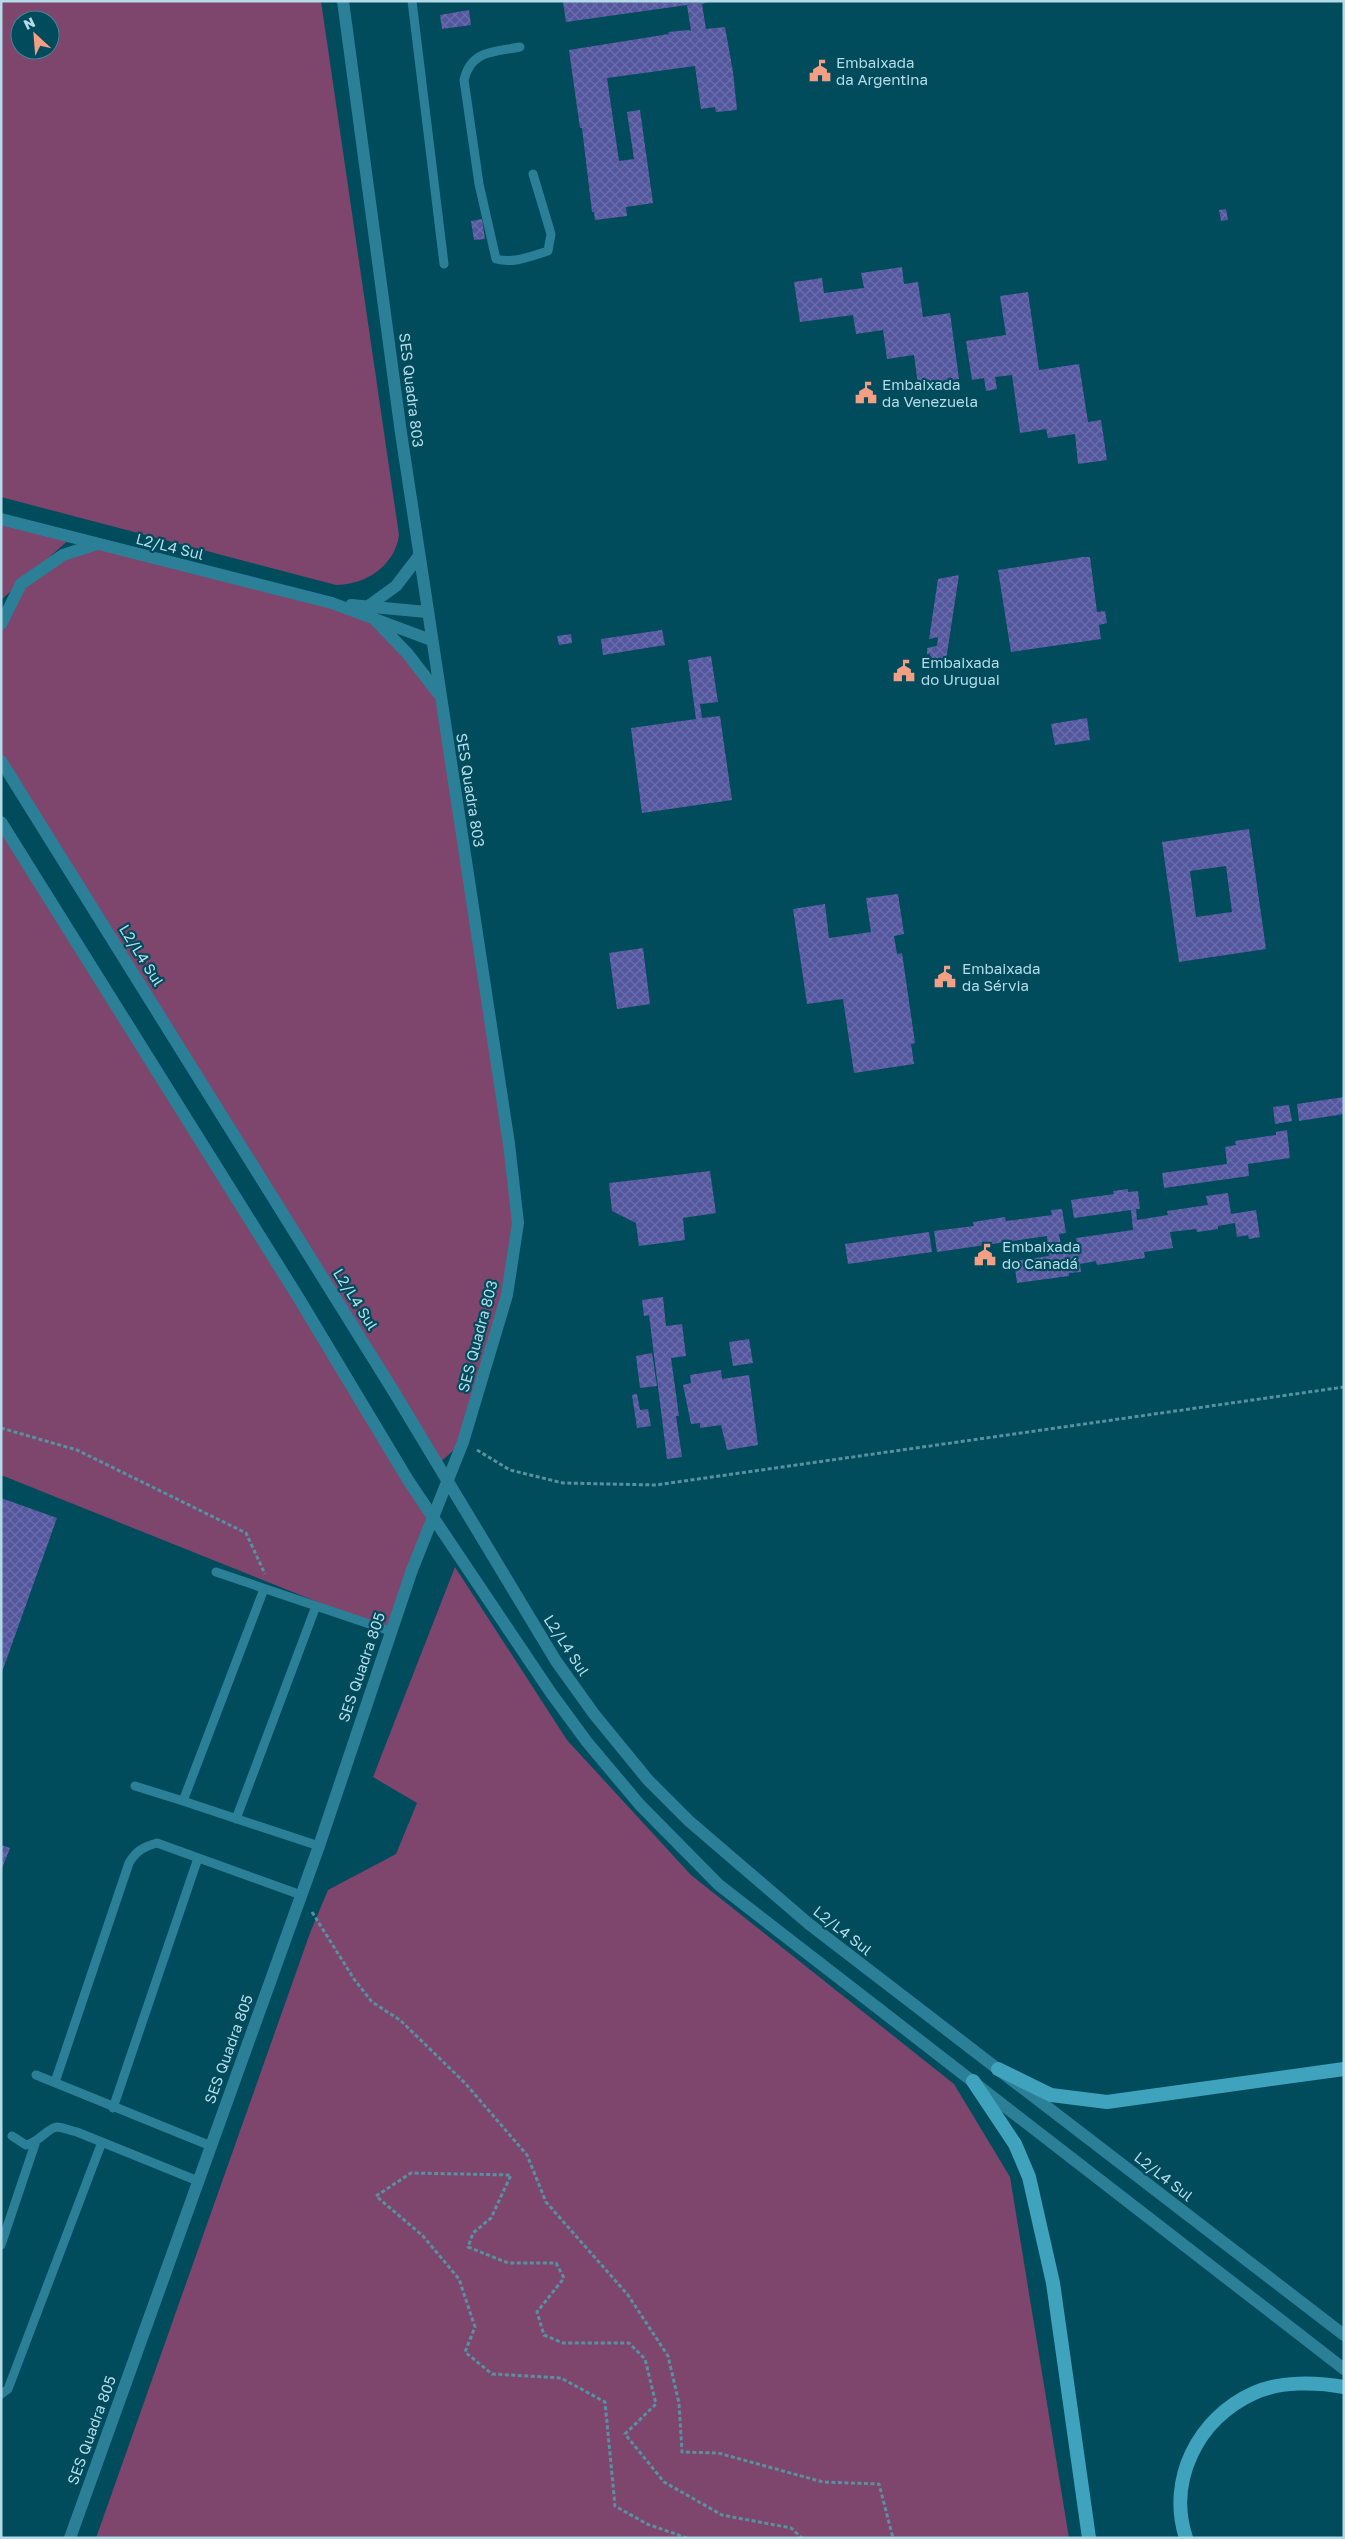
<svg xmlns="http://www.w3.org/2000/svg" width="1345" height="2539" font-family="'Golos Text',sans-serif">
<defs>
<pattern id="building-cross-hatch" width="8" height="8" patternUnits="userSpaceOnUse" patternTransform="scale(1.25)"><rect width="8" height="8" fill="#54579e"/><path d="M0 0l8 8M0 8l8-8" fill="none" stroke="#6a6fac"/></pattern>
</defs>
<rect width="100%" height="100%" fill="#004b5c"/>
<!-- grass -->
<path fill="#7e456d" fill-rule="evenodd" d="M 1,1 L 321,1 L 399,535 C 395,566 365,585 336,585 L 1,497 ZM 20,20 L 50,20 L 50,50 L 20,50 Z
M 1,519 L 72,537 L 1,600 Z
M 97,544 L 374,619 L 441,697 L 518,1223 L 500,1321 L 463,1442 L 438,1464 L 1,762 L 1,624 L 21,584 Z
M 1,822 L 429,1512 L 390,1631 L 1,1475 Z
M 455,1567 L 567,1740 L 691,1875 L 954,2084 L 1010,2177 L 1069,2538 L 96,2538 L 310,1933 L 328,1890 L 396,1854 L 417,1803 L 373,1777 Z"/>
<!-- building -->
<path fill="url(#building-cross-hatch)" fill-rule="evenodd" d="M 572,1 L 712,1 L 702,4 L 706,29 L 725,27 L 733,72 L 737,110 L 716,112 L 715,107 L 701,109 L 695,66 L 607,78 L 619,161 L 634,159 L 627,112 L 640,110 L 653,203 L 626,207 L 627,216 L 595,220 L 594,212 L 592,212 L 582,128 L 580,128 L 569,50 L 669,34 L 668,32 L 688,30 L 691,31 L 687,5 L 566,22 L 563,2 Z
M 469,10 L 471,25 L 442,29 L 440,15 Z
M 1226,209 L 1228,220 L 1221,221 L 1219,210 Z
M 482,219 L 485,239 L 474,240 L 471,221 Z
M 902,267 L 904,284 L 918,282 L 923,317 L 950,313 L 959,379 L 918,385 L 914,355 L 887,359 L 883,330 L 856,334 L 853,315 L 800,322 L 794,282 L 822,278 L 824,293 L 864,288 L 861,273 Z
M 1028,292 L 1039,370 L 1079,364 L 1088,422 L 1101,420 L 1107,460 L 1078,464 L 1075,434 L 1048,438 L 1046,429 L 1020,433 L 1012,375 L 995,377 L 997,389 L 986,391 L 984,378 L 972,380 L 966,341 L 1006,335 L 1000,296 Z
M 1083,557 L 1090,557 L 1097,612 L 1105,611 L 1107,623 L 1099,625 L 1101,639 L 1011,652 L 998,570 Z
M 959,575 L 946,660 L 925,664 L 926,659 L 930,658 L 930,654 L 927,654 L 927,648 L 937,646 L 938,637 L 929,639 L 938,579 Z
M 662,630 L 665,645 L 603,655 L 601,639 Z
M 571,634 L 572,643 L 559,645 L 557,636 Z
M 711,656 L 718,702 L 700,704 L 702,718 L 720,716 L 732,800 L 642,813 L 631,728 L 696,719 L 688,660 Z
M 1087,718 L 1090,740 L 1055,745 L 1051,724 Z
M 1249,829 L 1266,949 L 1179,962 L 1162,842 ZM 1226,866 L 1232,912 L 1196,917 L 1190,871 Z
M 898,894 L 904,934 L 894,936 L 897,954 L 902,953 L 915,1043 L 911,1044 L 914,1064 L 854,1073 L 843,999 L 807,1004 L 793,909 L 825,904 L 829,938 L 871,932 L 866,898 Z
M 643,948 L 650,1004 L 617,1009 L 609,953 Z
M 1344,1097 L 1344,1114 L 1299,1121 L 1297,1104 Z
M 1289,1105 L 1292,1121 L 1275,1124 L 1273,1107 Z
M 1287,1130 L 1290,1158 L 1248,1164 L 1249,1176 L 1164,1188 L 1162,1173 L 1227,1164 L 1225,1147 L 1236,1145 L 1235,1141 L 1276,1135 L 1276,1132 Z
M 710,1171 L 716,1213 L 683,1218 L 685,1240 L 639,1246 L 636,1223 L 612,1211 L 609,1183 Z
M 1128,1189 L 1128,1192 L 1138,1191 L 1140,1209 L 1136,1209 L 1137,1220 L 1168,1215 L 1167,1211 L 1208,1205 L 1206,1196 L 1228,1193 L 1231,1214 L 1256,1210 L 1260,1237 L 1249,1239 L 1248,1235 L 1237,1237 L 1235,1223 L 1218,1226 L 1218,1229 L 1197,1232 L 1196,1229 L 1170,1232 L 1173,1248 L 1144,1252 L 1145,1258 L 1097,1265 L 1096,1261 L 1080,1264 L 1081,1272 L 1069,1273 L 1069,1276 L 1017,1283 L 1014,1261 L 1049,1256 L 1047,1236 L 937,1252 L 934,1231 L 974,1226 L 973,1222 L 1005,1217 L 1006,1221 L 1052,1215 L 1051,1210 L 1062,1209 L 1066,1233 L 1059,1234 L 1061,1245 L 1077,1243 L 1076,1238 L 1133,1230 L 1131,1210 L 1074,1218 L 1071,1200 L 1114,1194 L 1113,1191 Z
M 929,1232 L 932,1252 L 848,1264 L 845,1244 Z
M 663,1297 L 666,1326 L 682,1324 L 686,1356 L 671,1358 L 679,1416 L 676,1416 L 682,1457 L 667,1459 L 649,1315 L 644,1316 L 642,1300 Z
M 749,1339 L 753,1363 L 733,1366 L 729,1342 Z
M 652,1353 L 657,1386 L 640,1388 L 636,1356 Z
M 721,1370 L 722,1379 L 749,1375 L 758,1445 L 727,1450 L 721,1425 L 700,1428 L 700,1423 L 691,1424 L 683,1385 L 691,1383 L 690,1375 Z
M 637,1394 L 640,1410 L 648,1409 L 651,1426 L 637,1428 L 632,1395 Z
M 1,1498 L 57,1518 L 2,1672 L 1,1672 Z
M 1,1845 L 10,1848 L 1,1871 Z"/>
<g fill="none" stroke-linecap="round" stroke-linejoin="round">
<!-- path -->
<path stroke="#5891a0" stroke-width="3" stroke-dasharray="4 2.5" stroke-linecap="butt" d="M 1,1428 L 77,1450 L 246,1533 L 265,1574
M 477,1450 L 510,1470 L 563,1483 L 656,1485 L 1344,1387
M 312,1912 L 354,1979 L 372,2002 L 400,2020 L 465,2083 L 527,2155 L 546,2202 L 628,2295 L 668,2356 L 679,2403 L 682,2452 L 718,2453 L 823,2482 L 879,2484 L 893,2538
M 687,2538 L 647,2524 L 615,2506 L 605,2402 L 561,2378 L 492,2374 L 465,2352 L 475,2327 L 459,2279 L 423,2236 L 376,2196 L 411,2173 L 511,2175 L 491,2218 L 473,2233 L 468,2247 L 508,2263 L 556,2263 L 564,2278 L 537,2312 L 544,2335 L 563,2343 L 629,2343 L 645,2359 L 656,2404 L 625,2434 L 664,2482 L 722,2515 L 791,2528 L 802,2538"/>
<!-- service -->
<path stroke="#2b8098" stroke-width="9" d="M 412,1 L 444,264
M 520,47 C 494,52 471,50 464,80 L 479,184 L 496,259 C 514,264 531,256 548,251 L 551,234 L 533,174
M 216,1572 L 390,1631
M 264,1589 L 183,1801 L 319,1846
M 135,1786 L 183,1801
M 236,1819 L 316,1606
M 36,2075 L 211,2146
M 55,2082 L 129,1863 C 136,1851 143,1847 157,1843 L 301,1895
M 113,2108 L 198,1858
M 12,2136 L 26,2145 C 40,2142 47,2128 57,2127 C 63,2127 71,2131 77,2132 L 198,2181
M 1,2245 L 35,2144
M 1,2394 L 8,2389 L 102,2142"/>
<!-- tertiary -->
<path stroke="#2b8098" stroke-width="12" d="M 1,519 L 332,603 L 431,640
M 351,605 L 427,612
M 367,607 L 396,586 L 419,556
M 376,621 L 407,653 L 438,693
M 70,2538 L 319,1846 L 412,1570 L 463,1442 L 507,1295 L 518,1223 L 509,1144 L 401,433 L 343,1"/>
<!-- secondary -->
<path stroke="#2b8098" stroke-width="12" d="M 1,624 L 21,584 L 63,555 L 97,544
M 1,761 L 394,1392 L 556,1661 L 594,1714 L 648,1780 L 689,1821 L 809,1924 L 1344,2335
M 1,822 L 298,1297 L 408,1480 L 551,1693 L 587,1742 L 640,1805 L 719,1885 L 1344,2369"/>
<!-- trunk -->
<path stroke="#40a3be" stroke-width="14" d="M 998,2069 L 1051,2095 L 1107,2102 L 1344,2069
M 973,2081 L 1015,2144 L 1029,2177 L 1053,2283 L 1089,2538
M 1186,2538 C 1167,2480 1198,2418 1254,2393 C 1280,2381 1316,2382 1344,2387"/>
</g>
<!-- icons -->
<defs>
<g id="civic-bare" transform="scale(1.725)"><path d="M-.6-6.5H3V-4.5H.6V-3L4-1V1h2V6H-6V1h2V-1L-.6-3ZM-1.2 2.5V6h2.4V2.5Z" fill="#f39f83" stroke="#004b5c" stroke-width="2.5" paint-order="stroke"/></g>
</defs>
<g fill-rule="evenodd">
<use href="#civic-bare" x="820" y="71"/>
<use href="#civic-bare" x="866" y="393"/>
<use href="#civic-bare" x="904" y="671"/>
<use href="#civic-bare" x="945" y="977"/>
<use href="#civic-bare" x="985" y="1255"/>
</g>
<g text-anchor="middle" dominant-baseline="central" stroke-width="4.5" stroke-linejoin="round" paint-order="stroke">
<!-- poi labels -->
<g font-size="15" fill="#b5dbe8" stroke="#004b5c" text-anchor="start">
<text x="836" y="62">Embaixada<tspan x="836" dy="17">da Argentina</tspan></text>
<text x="882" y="384">Embaixada<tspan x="882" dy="17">da Venezuela</tspan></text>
<text x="921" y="662">Embaixada<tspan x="921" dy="17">do Uruguai</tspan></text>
<text x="962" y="968">Embaixada<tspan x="962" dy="17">da Sérvia</tspan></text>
<text x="1002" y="1246">Embaixada<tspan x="1002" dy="17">do Canadá</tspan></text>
</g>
<!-- street labels -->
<g font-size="15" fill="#b5dbe8" stroke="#004b5c">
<text transform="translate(412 390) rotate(83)">SES Quadra 803</text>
<text transform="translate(170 546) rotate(14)">L2/L4 Sul</text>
<text transform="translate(471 790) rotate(81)">SES Quadra 803</text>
<text transform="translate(142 955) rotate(58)">L2/L4 Sul</text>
<text transform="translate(356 1299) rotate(58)">L2/L4 Sul</text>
<text transform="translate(477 1336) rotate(-75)">SES Quadra 803</text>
<text transform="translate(567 1645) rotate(57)">L2/L4 Sul</text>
<text transform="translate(361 1667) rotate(-71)">SES Quadra 805</text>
<text transform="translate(843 1930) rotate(38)">L2/L4 Sul</text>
<text transform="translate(228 2049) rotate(-70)">SES Quadra 805</text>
<text transform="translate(1164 2176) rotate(38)">L2/L4 Sul</text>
<text transform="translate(91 2430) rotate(-70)">SES Quadra 805</text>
</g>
</g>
<!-- border -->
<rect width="1345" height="2539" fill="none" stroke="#b5dbe8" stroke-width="5"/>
<!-- north arrow -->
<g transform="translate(35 35) rotate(334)"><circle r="24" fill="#004b5c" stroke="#488594"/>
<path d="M0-4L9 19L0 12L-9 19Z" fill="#f39f83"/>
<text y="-8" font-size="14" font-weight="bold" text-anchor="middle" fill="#b5dbe8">N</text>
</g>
</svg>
